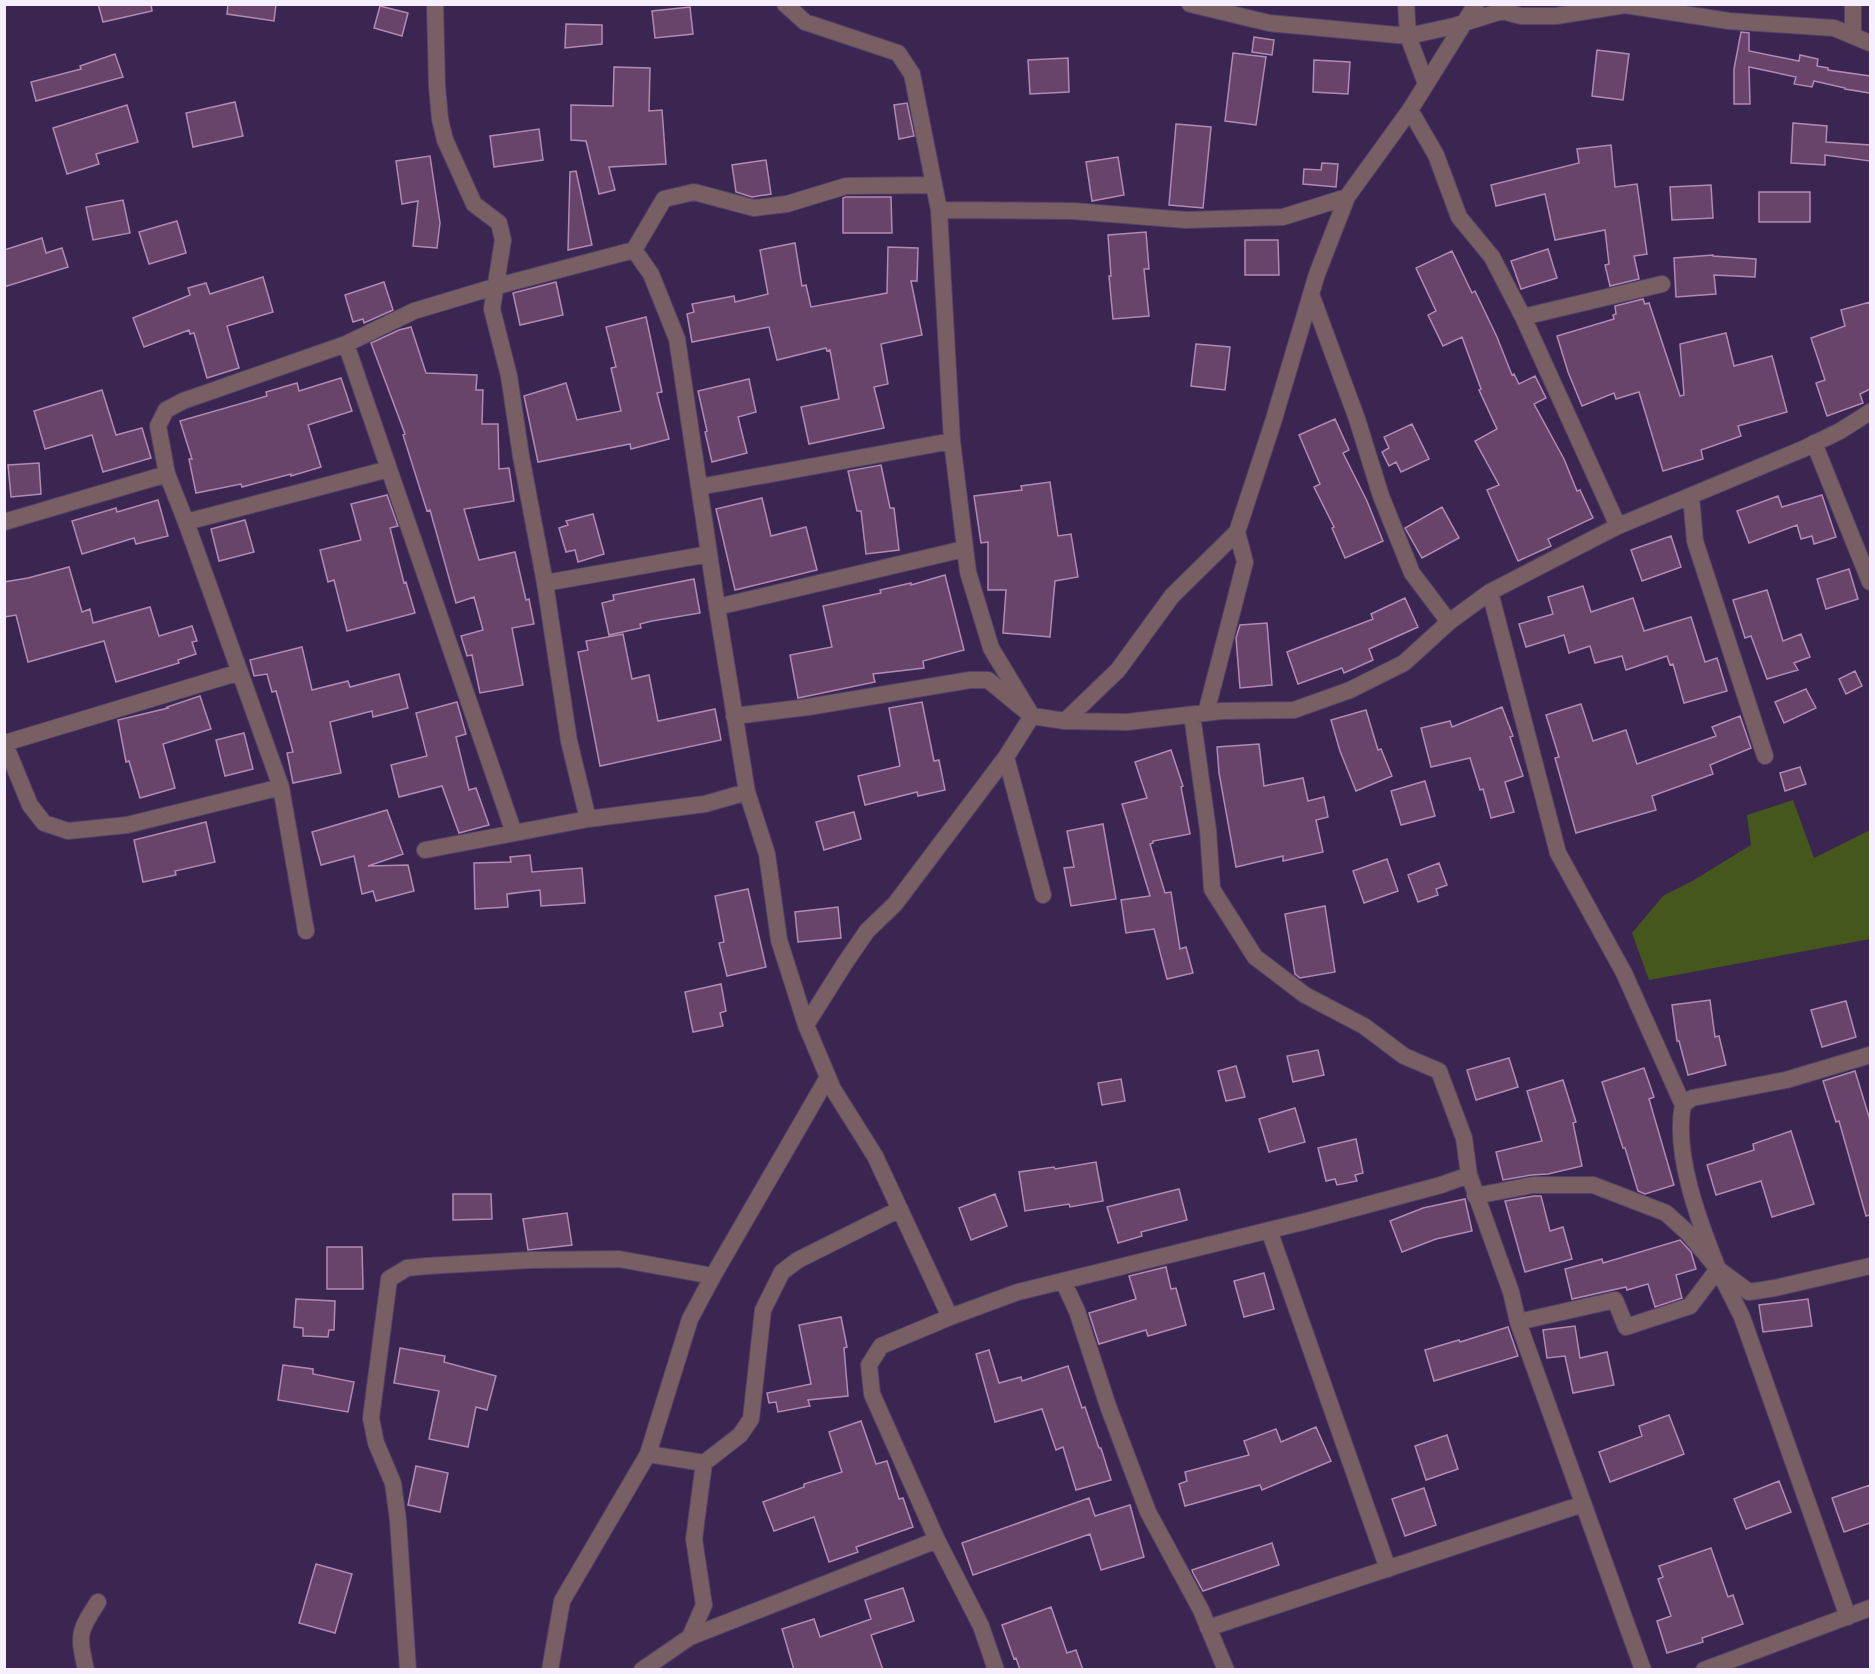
<svg xmlns="http://www.w3.org/2000/svg" width="1875" height="1674" font-family="Lato,sans-serif">
<rect width="100%" height="100%" fill="#3a2650"/>
<!-- green -->
<path fill="#45571d" d="M 1793,800 L 1814,858 L 1870,830 L 1870,939 L 1649,980 L 1632,933 L 1663,896 L 1694,880 L 1751,845 L 1747,815 Z"/>
<!-- building -->
<path fill="#68446a" stroke="#b18ab4" stroke-width="1.5" d="M 98,4 L 151,4 L 152,11 L 103,22 Z
M 228,4 L 276,4 L 274,21 L 227,14 Z
M 380,6 L 408,13 L 402,36 L 374,28 Z
M 690,7 L 693,34 L 655,38 L 652,11 Z
M 566,24 L 602,25 L 602,44 L 565,48 Z
M 1741,32 L 1749,33 L 1749,51 L 1799,61 L 1800,55 L 1818,59 L 1817,66 L 1828,68 L 1828,70 L 1870,76 L 1870,93 L 1845,89 L 1845,88 L 1814,81 L 1812,87 L 1794,84 L 1796,77 L 1749,67 L 1750,104 L 1734,104 L 1734,69 Z
M 1254,37 L 1274,40 L 1272,55 L 1252,52 Z
M 1597,50 L 1629,54 L 1623,100 L 1592,96 Z
M 1233,53 L 1266,57 L 1256,125 L 1225,121 Z
M 115,54 L 123,77 L 36,101 L 31,82 L 81,69 L 80,66 Z
M 1068,58 L 1069,92 L 1030,94 L 1028,60 Z
M 1314,60 L 1350,62 L 1348,94 L 1313,92 Z
M 614,67 L 650,68 L 649,111 L 662,110 L 666,164 L 609,167 L 615,190 L 599,194 L 586,141 L 571,140 L 571,105 L 613,106 Z
M 235,102 L 243,136 L 193,147 L 186,113 Z
M 907,103 L 914,136 L 899,139 L 894,105 Z
M 127,105 L 138,142 L 96,154 L 99,164 L 67,174 L 53,128 Z
M 1793,123 L 1827,126 L 1826,142 L 1870,145 L 1870,161 L 1825,155 L 1825,165 L 1791,163 Z
M 1176,124 L 1211,127 L 1203,208 L 1169,205 Z
M 539,129 L 543,160 L 494,167 L 490,136 Z
M 1611,145 L 1615,187 L 1637,184 L 1647,254 L 1634,256 L 1639,279 L 1610,286 L 1605,265 L 1609,264 L 1605,230 L 1555,240 L 1545,194 L 1496,206 L 1491,185 L 1579,163 L 1577,149 Z
M 430,156 L 440,223 L 437,248 L 413,246 L 418,201 L 402,204 L 396,161 Z
M 1118,157 L 1124,195 L 1092,201 L 1086,162 Z
M 766,160 L 771,194 L 752,197 L 736,192 L 732,165 Z
M 1322,163 L 1338,164 L 1336,187 L 1303,184 L 1304,169 L 1321,170 Z
M 576,171 L 592,245 L 568,250 L 570,172 Z
M 1711,185 L 1713,218 L 1672,220 L 1670,187 Z
M 1759,192 L 1810,192 L 1810,222 L 1759,222 Z
M 846,197 L 891,197 L 892,233 L 843,233 L 843,198 Z
M 123,200 L 130,233 L 93,240 L 86,207 Z
M 177,221 L 186,253 L 149,264 L 139,232 Z
M 1146,232 L 1149,269 L 1144,269 L 1149,316 L 1113,319 L 1109,276 L 1111,276 L 1108,235 Z
M 42,238 L 46,253 L 62,248 L 68,267 L 4,287 L 4,250 Z
M 1245,240 L 1278,240 L 1279,275 L 1245,275 Z
M 795,243 L 802,286 L 806,285 L 811,307 L 887,293 L 888,247 L 918,248 L 917,281 L 911,281 L 922,335 L 881,344 L 888,384 L 874,387 L 884,428 L 809,444 L 801,407 L 839,399 L 830,350 L 827,351 L 826,348 L 777,360 L 769,327 L 692,342 L 687,314 L 694,312 L 692,304 L 734,296 L 735,302 L 768,294 L 760,250 Z
M 1548,249 L 1557,278 L 1521,289 L 1511,261 Z
M 1452,251 L 1472,293 L 1475,291 L 1497,337 L 1512,375 L 1514,374 L 1519,384 L 1535,376 L 1546,398 L 1534,404 L 1564,459 L 1577,491 L 1580,490 L 1593,518 L 1548,539 L 1551,546 L 1518,561 L 1487,490 L 1499,485 L 1475,441 L 1497,429 L 1479,390 L 1481,389 L 1462,337 L 1443,346 L 1428,315 L 1436,311 L 1416,268 Z
M 1713,255 L 1713,256 L 1756,259 L 1755,277 L 1714,275 L 1716,294 L 1676,297 L 1674,258 Z
M 263,277 L 273,312 L 227,326 L 239,368 L 207,378 L 194,333 L 190,334 L 189,330 L 144,347 L 133,318 L 190,295 L 188,288 L 206,283 L 210,294 Z
M 384,282 L 393,310 L 364,323 L 363,319 L 353,322 L 345,295 Z
M 556,282 L 563,315 L 520,325 L 513,293 Z
M 1643,299 L 1645,304 L 1649,303 L 1680,396 L 1684,395 L 1680,344 L 1726,333 L 1734,366 L 1772,356 L 1787,412 L 1738,426 L 1741,436 L 1701,450 L 1703,459 L 1663,471 L 1639,392 L 1616,399 L 1614,393 L 1582,406 L 1568,372 L 1557,336 L 1614,319 L 1613,315 L 1616,314 L 1615,306 Z
M 1870,302 L 1870,389 L 1860,394 L 1863,403 L 1827,416 L 1816,383 L 1825,380 L 1811,338 L 1845,326 L 1841,310 Z
M 646,317 L 662,392 L 657,393 L 669,439 L 631,449 L 630,444 L 538,462 L 524,396 L 566,383 L 577,420 L 621,411 L 611,368 L 616,367 L 606,327 Z
M 411,327 L 426,373 L 477,375 L 476,390 L 483,390 L 482,424 L 498,424 L 499,469 L 509,468 L 514,501 L 464,509 L 479,560 L 515,552 L 526,600 L 529,599 L 534,624 L 512,628 L 523,685 L 480,693 L 472,655 L 467,656 L 461,636 L 483,630 L 474,597 L 456,603 L 430,510 L 427,511 L 403,435 L 405,434 L 371,343 L 399,330 Z
M 1196,344 L 1230,347 L 1225,390 L 1191,386 Z
M 341,378 L 352,411 L 308,425 L 321,467 L 291,476 L 291,474 L 242,487 L 241,484 L 196,493 L 189,459 L 192,459 L 180,421 L 267,396 L 266,392 L 297,383 L 299,391 Z
M 749,379 L 756,412 L 738,417 L 747,453 L 712,462 L 705,432 L 707,431 L 698,391 Z
M 102,390 L 116,435 L 142,428 L 151,458 L 103,472 L 92,435 L 45,449 L 34,411 Z
M 1335,419 L 1349,450 L 1343,453 L 1367,501 L 1383,541 L 1345,558 L 1332,528 L 1334,527 L 1314,487 L 1320,484 L 1299,435 Z
M 1412,424 L 1429,459 L 1401,472 L 1396,462 L 1389,466 L 1382,452 L 1389,448 L 1384,437 Z
M 39,463 L 41,494 L 11,497 L 8,465 Z
M 881,465 L 890,508 L 894,508 L 899,550 L 866,554 L 861,511 L 857,511 L 848,471 Z
M 1050,482 L 1058,536 L 1071,534 L 1078,577 L 1055,581 L 1050,637 L 1003,633 L 1006,590 L 988,590 L 988,542 L 981,543 L 974,496 L 1022,490 L 1021,486 Z
M 387,495 L 398,526 L 390,528 L 404,583 L 406,582 L 415,613 L 347,631 L 334,580 L 328,582 L 320,550 L 361,540 L 351,504 Z
M 1822,495 L 1836,537 L 1814,544 L 1812,536 L 1801,539 L 1797,525 L 1749,543 L 1737,511 L 1778,496 L 1782,507 Z
M 762,498 L 771,536 L 806,527 L 817,570 L 735,590 L 716,509 Z
M 158,500 L 168,536 L 136,544 L 134,538 L 82,554 L 72,521 L 116,508 L 117,512 Z
M 1442,507 L 1459,538 L 1422,558 L 1405,528 Z
M 593,514 L 604,554 L 578,562 L 575,550 L 566,552 L 559,528 L 568,525 L 566,521 Z
M 245,520 L 254,552 L 219,561 L 211,529 Z
M 1671,536 L 1681,567 L 1642,581 L 1631,550 Z
M 69,567 L 82,612 L 90,609 L 93,623 L 150,607 L 159,636 L 192,626 L 197,641 L 192,642 L 196,654 L 178,660 L 179,663 L 116,682 L 104,641 L 28,662 L 16,615 L 4,617 L 4,582 L 28,578 Z
M 1849,569 L 1858,599 L 1826,609 L 1817,579 Z
M 945,575 L 964,650 L 923,661 L 924,668 L 873,674 L 875,682 L 798,698 L 790,655 L 832,647 L 823,606 L 881,593 L 880,590 L 911,583 L 911,585 Z
M 694,579 L 700,613 L 652,621 L 640,624 L 641,628 L 609,635 L 602,603 L 614,600 L 613,595 Z
M 1583,586 L 1591,612 L 1633,598 L 1644,631 L 1691,617 L 1705,662 L 1717,658 L 1727,691 L 1684,703 L 1673,664 L 1670,665 L 1667,656 L 1626,670 L 1622,656 L 1595,663 L 1590,646 L 1569,653 L 1564,635 L 1526,647 L 1519,624 L 1553,614 L 1548,597 Z
M 1767,590 L 1783,641 L 1801,634 L 1810,657 L 1794,663 L 1798,670 L 1767,679 L 1751,636 L 1745,638 L 1733,600 Z
M 1405,598 L 1418,627 L 1369,649 L 1373,660 L 1344,673 L 1342,668 L 1298,684 L 1287,652 L 1373,619 L 1371,614 Z
M 1267,623 L 1272,685 L 1240,688 L 1236,638 L 1240,625 Z
M 623,634 L 632,679 L 649,675 L 658,721 L 715,709 L 721,740 L 600,766 L 578,652 L 588,650 L 586,641 Z
M 302,647 L 312,690 L 348,681 L 350,687 L 399,674 L 408,708 L 373,717 L 372,711 L 330,722 L 341,773 L 293,783 L 287,753 L 293,752 L 276,691 L 272,692 L 267,674 L 254,676 L 250,660 Z
M 1855,671 L 1862,686 L 1846,694 L 1839,679 Z
M 1806,689 L 1816,708 L 1784,723 L 1775,702 Z
M 200,696 L 211,729 L 163,744 L 175,788 L 140,798 L 129,761 L 126,762 L 118,720 L 168,708 L 167,707 Z
M 457,702 L 466,734 L 456,737 L 469,790 L 476,788 L 489,825 L 459,833 L 442,786 L 399,797 L 391,765 L 427,756 L 416,713 Z
M 922,702 L 934,761 L 939,760 L 945,790 L 918,796 L 917,792 L 865,805 L 858,776 L 900,766 L 889,708 Z
M 1581,704 L 1593,741 L 1626,730 L 1637,764 L 1716,736 L 1712,727 L 1740,716 L 1751,748 L 1710,765 L 1713,774 L 1652,796 L 1656,810 L 1576,833 L 1555,758 L 1559,757 L 1546,715 Z
M 1502,707 L 1513,736 L 1510,737 L 1523,776 L 1505,782 L 1514,812 L 1491,818 L 1483,789 L 1480,790 L 1470,758 L 1431,767 L 1421,728 L 1450,721 L 1452,727 Z
M 1366,710 L 1378,750 L 1381,749 L 1392,776 L 1356,791 L 1340,751 L 1331,720 Z
M 244,733 L 253,769 L 225,776 L 216,740 Z
M 1259,744 L 1264,786 L 1303,778 L 1308,801 L 1324,797 L 1328,817 L 1316,820 L 1323,852 L 1283,861 L 1283,856 L 1236,867 L 1219,773 L 1217,747 Z
M 1171,750 L 1183,786 L 1181,787 L 1190,834 L 1153,841 L 1153,843 L 1150,844 L 1165,893 L 1171,892 L 1180,949 L 1186,947 L 1193,973 L 1167,979 L 1154,929 L 1126,933 L 1121,900 L 1150,896 L 1122,804 L 1147,798 L 1135,762 Z
M 1800,767 L 1806,784 L 1785,791 L 1780,773 Z
M 1425,781 L 1435,816 L 1401,825 L 1391,791 Z
M 387,810 L 403,854 L 368,866 L 408,865 L 414,891 L 376,901 L 373,891 L 362,894 L 354,856 L 321,865 L 312,832 Z
M 854,812 L 861,839 L 824,850 L 816,822 Z
M 206,822 L 215,862 L 175,871 L 176,875 L 143,882 L 134,840 Z
M 1103,824 L 1116,899 L 1071,906 L 1064,868 L 1074,867 L 1067,831 Z
M 530,855 L 532,872 L 582,868 L 585,903 L 541,906 L 540,890 L 507,894 L 508,907 L 475,909 L 474,863 L 511,862 L 510,857 Z
M 1387,859 L 1398,891 L 1364,903 L 1353,871 Z
M 1439,863 L 1447,885 L 1436,889 L 1438,895 L 1418,902 L 1408,875 Z
M 748,889 L 766,967 L 727,976 L 719,943 L 724,942 L 715,896 Z
M 1325,906 L 1335,972 L 1300,978 L 1295,974 L 1285,914 Z
M 838,907 L 841,938 L 798,942 L 795,912 Z
M 721,984 L 726,1011 L 720,1013 L 723,1026 L 693,1032 L 685,992 Z
M 1710,1000 L 1715,1037 L 1719,1036 L 1726,1065 L 1688,1075 L 1679,1041 L 1677,1041 L 1672,1005 Z
M 1846,1001 L 1856,1037 L 1822,1047 L 1811,1010 Z
M 1318,1050 L 1324,1075 L 1293,1082 L 1287,1056 Z
M 1509,1058 L 1518,1087 L 1476,1100 L 1467,1070 Z
M 1236,1066 L 1245,1097 L 1226,1101 L 1218,1071 Z
M 1644,1068 L 1654,1097 L 1649,1099 L 1674,1185 L 1645,1194 L 1638,1191 L 1625,1148 L 1623,1148 L 1602,1082 Z
M 1855,1071 L 1870,1120 L 1870,1215 L 1866,1216 L 1839,1121 L 1836,1122 L 1823,1081 Z
M 1121,1079 L 1125,1101 L 1102,1105 L 1098,1083 Z
M 1563,1080 L 1576,1122 L 1573,1123 L 1582,1166 L 1548,1174 L 1531,1175 L 1503,1180 L 1496,1152 L 1542,1141 L 1527,1091 Z
M 1295,1108 L 1305,1142 L 1269,1152 L 1259,1119 Z
M 1791,1131 L 1814,1204 L 1772,1217 L 1761,1181 L 1716,1195 L 1707,1165 L 1754,1150 L 1753,1144 Z
M 1356,1139 L 1363,1173 L 1355,1175 L 1357,1181 L 1337,1185 L 1335,1179 L 1326,1181 L 1318,1148 Z
M 1096,1162 L 1103,1201 L 1070,1207 L 1069,1204 L 1025,1211 L 1019,1172 L 1054,1167 L 1055,1169 Z
M 1179,1189 L 1187,1220 L 1141,1232 L 1142,1236 L 1118,1243 L 1107,1207 Z
M 453,1194 L 491,1194 L 492,1219 L 453,1220 Z
M 995,1194 L 1007,1226 L 971,1240 L 959,1208 Z
M 1534,1196 L 1541,1196 L 1550,1231 L 1563,1227 L 1572,1259 L 1525,1272 L 1505,1201 Z
M 1465,1199 L 1472,1231 L 1436,1239 L 1402,1252 L 1390,1221 L 1423,1208 Z
M 567,1213 L 572,1245 L 528,1250 L 523,1219 Z
M 1680,1240 L 1691,1252 L 1696,1269 L 1676,1275 L 1682,1298 L 1655,1307 L 1648,1284 L 1627,1290 L 1626,1287 L 1572,1299 L 1565,1269 L 1602,1259 L 1603,1263 Z
M 327,1247 L 362,1247 L 363,1289 L 327,1289 Z
M 1166,1267 L 1171,1289 L 1176,1288 L 1186,1325 L 1148,1336 L 1146,1330 L 1099,1344 L 1089,1313 L 1136,1299 L 1129,1276 Z
M 1264,1273 L 1274,1309 L 1244,1317 L 1234,1281 Z
M 296,1299 L 335,1301 L 334,1330 L 329,1330 L 328,1337 L 303,1336 L 303,1328 L 294,1327 Z
M 1808,1299 L 1812,1326 L 1763,1332 L 1759,1305 Z
M 841,1317 L 847,1347 L 844,1348 L 848,1396 L 808,1400 L 810,1406 L 778,1412 L 776,1402 L 769,1403 L 767,1393 L 811,1384 L 799,1325 Z
M 1575,1326 L 1580,1358 L 1607,1352 L 1614,1385 L 1573,1393 L 1565,1356 L 1547,1358 L 1543,1330 Z
M 1508,1327 L 1518,1356 L 1434,1381 L 1425,1350 L 1459,1340 L 1460,1342 Z
M 400,1348 L 445,1356 L 444,1362 L 496,1376 L 487,1410 L 476,1407 L 468,1447 L 429,1439 L 439,1391 L 394,1383 Z
M 989,1350 L 999,1383 L 1021,1377 L 1022,1381 L 1068,1366 L 1082,1408 L 1085,1407 L 1099,1448 L 1101,1448 L 1111,1480 L 1076,1490 L 1063,1447 L 1056,1450 L 1042,1409 L 995,1422 L 976,1354 Z
M 283,1365 L 313,1369 L 313,1374 L 354,1382 L 348,1412 L 278,1400 Z
M 1669,1415 L 1684,1454 L 1610,1482 L 1599,1452 L 1642,1436 L 1639,1426 Z
M 861,1421 L 876,1464 L 887,1461 L 899,1499 L 903,1498 L 913,1527 L 856,1547 L 858,1552 L 829,1562 L 814,1517 L 774,1531 L 763,1502 L 804,1487 L 804,1484 L 842,1472 L 829,1432 Z
M 1316,1427 L 1331,1461 L 1262,1490 L 1260,1485 L 1185,1506 L 1179,1484 L 1187,1481 L 1185,1472 L 1249,1455 L 1244,1441 L 1276,1429 L 1281,1442 Z
M 1447,1435 L 1458,1469 L 1426,1480 L 1415,1446 Z
M 416,1466 L 448,1473 L 440,1512 L 408,1505 Z
M 1779,1481 L 1791,1512 L 1746,1529 L 1734,1499 Z
M 1870,1485 L 1870,1523 L 1844,1532 L 1832,1498 Z
M 1424,1488 L 1436,1525 L 1405,1536 L 1392,1499 Z
M 1089,1498 L 1095,1516 L 1130,1505 L 1144,1557 L 1101,1570 L 1090,1534 L 973,1575 L 962,1543 Z
M 1272,1543 L 1279,1565 L 1203,1591 L 1193,1573 L 1192,1570 Z
M 1711,1548 L 1728,1597 L 1733,1595 L 1743,1624 L 1702,1638 L 1703,1642 L 1667,1653 L 1657,1621 L 1671,1616 L 1658,1579 L 1663,1577 L 1659,1566 Z
M 316,1564 L 352,1574 L 335,1633 L 299,1623 Z
M 903,1588 L 914,1621 L 871,1635 L 883,1670 L 794,1670 L 782,1629 L 814,1619 L 820,1637 L 871,1619 L 865,1600 Z
M 1051,1607 L 1067,1653 L 1076,1650 L 1083,1670 L 1020,1670 L 1016,1658 L 1014,1659 L 1002,1625 Z"/>
<g fill="none" stroke-linecap="round" stroke-linejoin="round">
<!-- minor casing -->
<g stroke="#544268" stroke-width="18">
<path id="minor" d="M 435,4 L 437,86 L 440,119 L 445,140 L 474,204 L 499,223 L 503,240 L 492,309 L 509,376 L 521,456 L 545,583 L 569,741 L 588,819 L 705,804 L 747,792
M 785,4 L 805,22 L 898,53 L 912,74 L 939,210 L 952,441 L 968,572 L 991,648 L 1032,716 L 1006,757 L 895,904 L 867,931 L 845,963 L 806,1025
M 1190,4 L 1269,23 L 1408,36 L 1454,26 L 1502,11 L 1521,16 L 1556,16 L 1625,5 L 1729,21 L 1834,28 L 1870,43
M 1406,4 L 1408,36 L 1426,84
M 1853,35 L 1853,4
M 1410,110 L 1436,155 L 1459,217 L 1492,257 L 1523,317 L 1618,526
M 934,185 L 846,186 L 787,204 L 754,208 L 694,192 L 664,199 L 634,250 L 651,274 L 677,339 L 717,607 L 747,792 L 767,854 L 779,940 L 806,1025 L 833,1089 L 875,1156 L 950,1317 L 881,1346 L 869,1365 L 872,1394 L 937,1540 L 981,1626 L 996,1670
M 939,210 L 1073,211 L 1186,220 L 1283,217 L 1347,197
M 1311,294 L 1357,419 L 1381,496 L 1412,573 L 1449,622
M 1523,317 L 1662,284
M 346,344 L 514,833
M 1814,443 L 1870,582
M 699,487 L 952,441
M 1691,496 L 1695,541 L 1765,756
M 4,522 L 167,474
M 186,522 L 389,469
M 545,583 L 709,554
M 717,607 L 964,549
M 1206,713 L 1245,562 L 1237,532
M 1192,715 L 1208,830 L 1212,889 L 1255,957 L 1305,995 L 1364,1026 L 1404,1056 L 1439,1071 L 1464,1138 L 1469,1175
M 734,716 L 808,707 L 970,680 L 988,680 L 1032,716 L 1065,721 L 1127,722 L 1222,711 L 1294,710 L 1350,690 L 1404,663 L 1449,622 L 1490,592 L 1618,526 L 1803,449 L 1840,431 L 1870,412
M 1065,721 L 1118,670 L 1172,596 L 1237,532 L 1274,419 L 1317,274 L 1347,197 L 1410,110 L 1476,4
M 4,742 L 30,805 L 44,823 L 68,831 L 127,825 L 281,787
M 5,743 L 240,672
M 1006,757 L 1043,895
M 425,850 L 588,819
M 306,931 L 281,787 L 186,522 L 167,474 L 158,426 L 166,410 L 183,401 L 346,344 L 414,311 L 494,287 L 634,250
M 1683,1105 L 1692,1098 L 1786,1080 L 1870,1055
M 1475,1196 L 1533,1185 L 1593,1185 L 1666,1213 L 1688,1233 L 1718,1269 C 1700,1224 1673,1154 1683,1105 L 1624,973 L 1558,853 L 1490,592
M 1269,1230 L 1388,1569
M 1063,1281 L 1077,1311 L 1108,1406 L 1148,1512 L 1201,1610 L 1226,1670
M 950,1317 L 1018,1292 L 1307,1221 L 1441,1185 L 1469,1175 L 1511,1292 L 1518,1322 L 1643,1670
M 1518,1322 L 1615,1300 L 1626,1327 L 1690,1306 L 1718,1269
M 648,1454 L 704,1463
M 1848,1617 L 1742,1317 L 1718,1269 L 1749,1292 L 1775,1288 L 1870,1266
M 1208,1628 L 1583,1504
M 690,1637 L 704,1605 L 694,1539 L 704,1463 L 740,1435 L 751,1419 L 763,1310 L 782,1272 L 798,1260 L 900,1209
M 86,1670 C 78,1634 78,1633 98,1602
M 408,1670 L 398,1520 L 393,1483 L 376,1443 L 371,1418 L 389,1279 L 407,1268 L 427,1266 L 530,1260 L 619,1259 L 713,1276
M 550,1670 L 562,1601 L 648,1454 L 690,1319 L 713,1276 L 828,1077
M 642,1670 L 690,1637 L 937,1540
M 1704,1670 L 1870,1608"/>
</g>
<!-- minor -->
<use href="#minor" stroke="#785f64" stroke-width="16"/>
</g>
<!-- border -->
<rect width="1875" height="1674" fill="none" stroke="#f5efff" stroke-width="12"/>
</svg>
